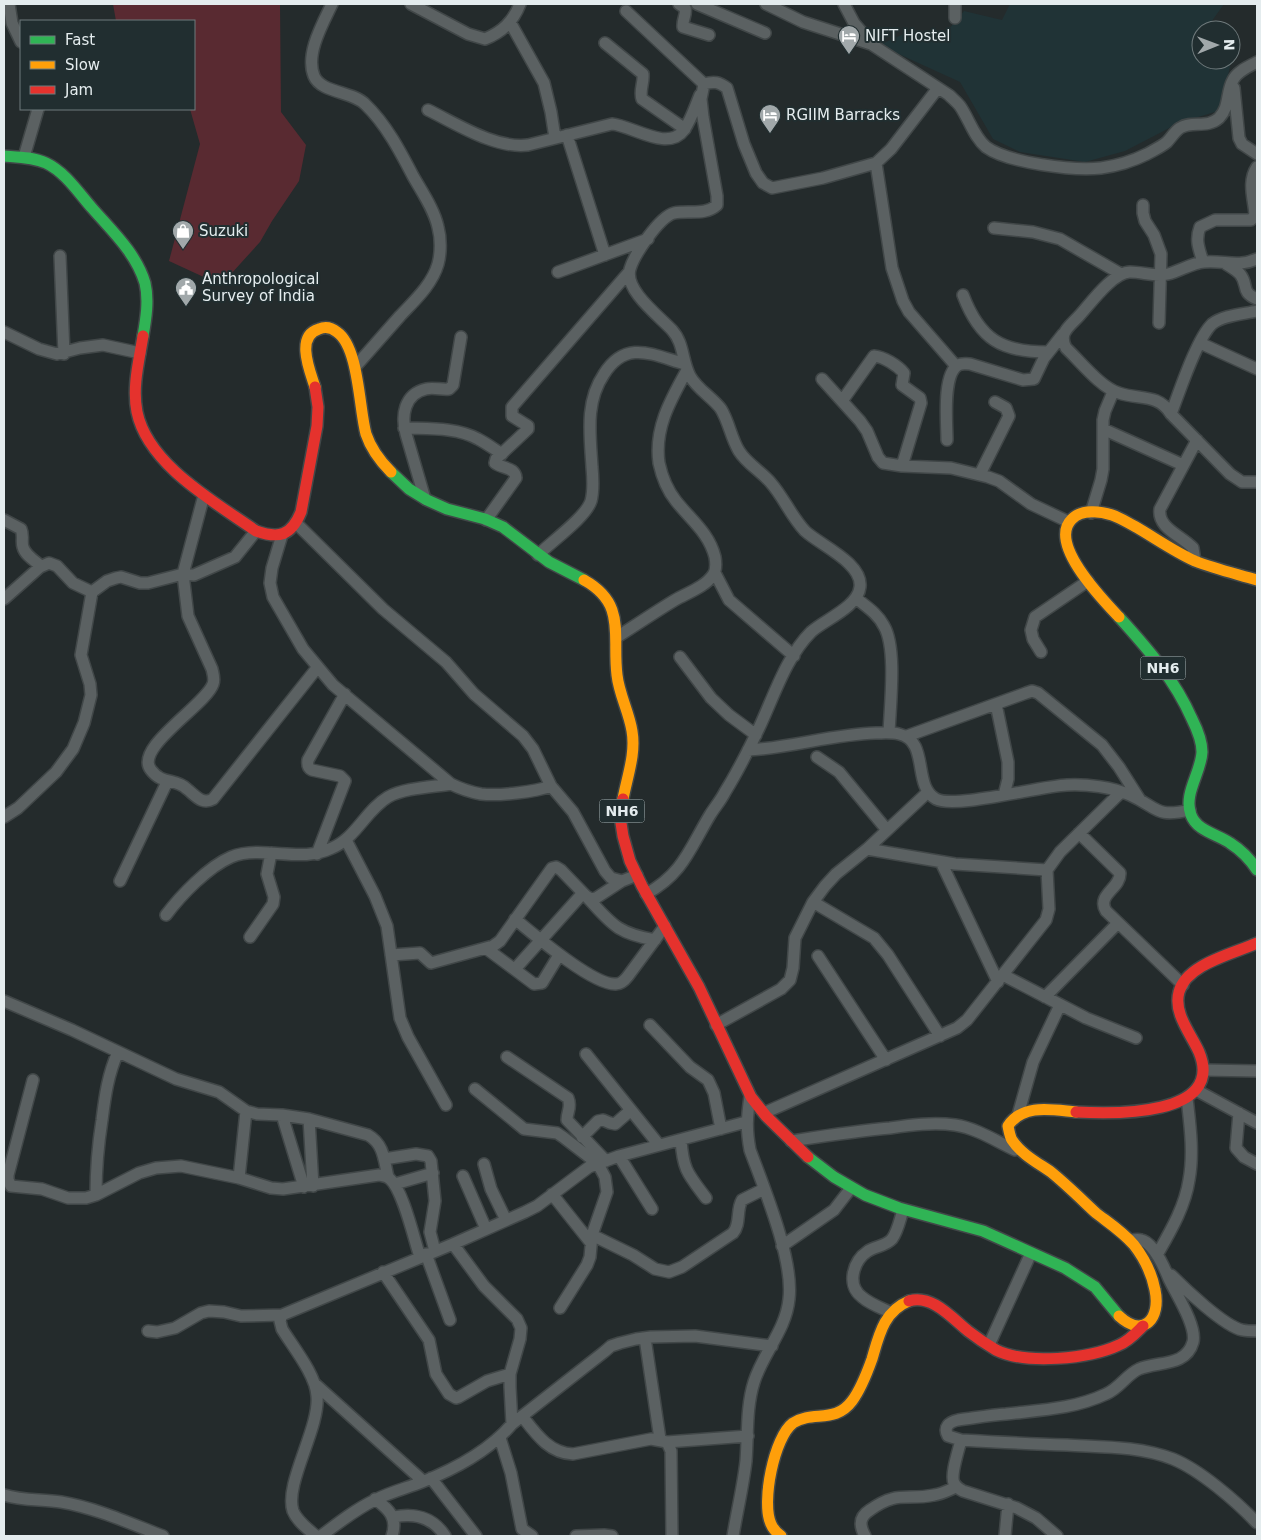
<svg xmlns="http://www.w3.org/2000/svg" width="1261" height="1540" font-family="'DejaVu Sans',sans-serif">
<rect width="100%" height="100%" fill="#242b2c"/>
<!-- built -->
<path fill="#203336" d="M 1010,4 L 1224,4 L 1209,25 L 1212,30 L 1201,30 L 1201,60 L 1230,60 L 1231,61 L 1221,110 L 1179,123 L 1125,151 L 1085,162 L 1020,152 L 993,139 L 960,82 L 879,45 L 906,33 L 943,36 L 964,11 L 1002,20 Z"/>
<!-- green -->
<path fill="#592a31" d="M 113,4 L 280,4 L 281,112 L 306,145 L 299,181 L 272,221 L 260,242 L 221,285 L 169,261 L 200,144 L 190,109 L 194,109 L 194,21 L 116,21 Z"/>
<g fill="none" stroke-linecap="round" stroke-linejoin="round">
<!-- street casing -->
<g stroke="#414748" stroke-width="14">
<path id="street" d="M 9,4 L 12,23 L 21,42
M 332,4 C 323,23 305,54 314,76 C 321,93 352,91 365,104 C 386,124 400,151 413,176 C 422,192 434,209 438,227 C 441,238 441,253 438,264 C 432,285 414,301 400,316 C 385,333 370,350 355,367
M 411,4 L 468,34 L 485,39 C 502,32 513,22 520,4
M 679,4 L 685,8 C 687,14 682,20 683,27 L 709,35
M 697,4 L 765,33
M 766,4 L 803,22 L 871,44 L 949,95 C 953,99 957,102 960,106 C 969,119 974,137 986,147 C 1008,163 1074,171 1101,168 C 1116,166 1133,161 1147,154 C 1154,150 1161,147 1167,142 C 1171,138 1175,131 1180,128 C 1192,120 1207,129 1219,118 C 1230,107 1226,92 1233,80 C 1237,71 1250,66 1257,62
M 844,4 L 854,23 L 871,43
M 626,11 L 704,84
M 955,18 L 955,4
M 510,22 L 544,83 L 551,112 L 555,138
M 605,43 L 643,74 C 644,83 639,91 642,99 L 685,129
M 1234,88 L 1239,138 L 1242,144 L 1257,154
M 428,110 C 457,124 495,149 528,145 L 612,124 C 633,126 668,152 684,130 C 691,120 695,107 700,95
M 567,135 L 605,255
M 24,157 L 38,109
M 876,163 L 892,268 L 903,301 L 909,312 L 956,366
M 1143,205 L 1143,213 L 1145,221 L 1154,235 L 1161,254 L 1159,323
M 994,228 L 1033,232 L 1060,239 L 1121,274
M 60,256 L 64,354
M 1257,259 C 1236,268 1225,260 1204,262 C 1192,263 1180,271 1168,274 C 1155,277 1143,272 1130,272 C 1113,272 1090,304 1079,316 C 1069,327 1058,333 1066,348 C 1080,361 1101,388 1119,393 C 1139,400 1158,393 1171,414 L 1230,474 L 1242,482 L 1257,482
M 1203,262 C 1199,249 1195,240 1200,227 L 1215,220 L 1251,220 L 1255,215 C 1254,199 1247,182 1257,167
M 1226,264 C 1231,267 1236,270 1240,274 C 1249,285 1240,292 1257,299
M 558,272 L 648,239
M 963,295 C 980,340 1002,352 1048,352
M 4,332 L 39,349 L 57,354 L 80,348 L 103,345 L 140,353
M 1200,343 L 1257,369
M 822,379 L 860,421 L 867,431 L 878,457 L 883,463 L 902,466 L 951,468 L 988,477 L 999,481 L 1031,504 L 1069,522
M 842,401 L 874,356 C 884,357 897,365 904,373 L 902,385 L 920,398 L 921,403 L 902,466
M 1171,414 C 1179,393 1197,338 1212,324 C 1223,315 1244,314 1257,311
M 404,428 C 428,429 456,427 478,439 C 486,443 494,449 502,454
M 1103,429 L 1183,465
M 947,440 C 947,423 942,375 958,365 C 962,363 965,364 970,364 L 1023,380 L 1034,379 L 1044,358 L 1063,334
M 980,474 L 1009,416 L 1006,408 L 995,402
M 204,495 L 183,574 L 188,616 L 212,669 C 213,674 215,679 213,684 C 206,705 133,748 151,770 C 162,785 176,778 187,789 C 196,796 202,805 213,799 L 317,668
M 425,499 L 406,434 C 401,416 404,394 426,389 C 433,387 442,390 449,389 L 453,385 L 461,337
M 1091,513 L 1101,480 L 1103,469 L 1103,420 L 1105,411 L 1113,392
M 4,520 L 21,529 C 24,536 21,541 23,547 C 25,555 35,561 41,566
M 486,520 L 516,478 C 515,467 503,469 495,463 L 496,459 L 528,429 L 528,426 L 512,416 L 512,407 L 629,272
M 296,523 L 383,609 L 446,662 L 474,694 L 523,736 L 533,749 L 551,786 L 573,812 L 605,871 L 611,878 L 622,881 L 637,875
M 282,535 L 272,568 L 270,583 L 273,597 L 303,649 L 333,685 L 451,784 C 461,789 470,792 481,794 C 499,796 535,792 551,786
M 538,555 C 551,542 586,517 591,501 C 594,490 593,478 592,467 C 590,434 585,402 604,374 C 626,339 653,355 685,364
M 1195,561 L 1193,548 C 1182,536 1157,528 1160,509 L 1197,440
M 715,573 L 729,600 L 794,656
M 4,599 L 40,567 L 49,563 L 57,566 L 73,583 L 92,592
M 857,599 C 867,607 878,614 884,626 C 897,648 890,706 889,733
M 617,637 C 636,625 655,612 675,600 C 687,593 705,587 713,575 C 716,571 716,563 715,557 C 709,533 691,520 676,501 C 668,491 662,477 659,463 C 654,428 671,399 687,370
M 1041,652 L 1033,639 L 1031,630 L 1035,617 L 1088,581
M 680,657 L 711,698 L 729,715 L 756,735
M 996,704 L 1008,762 L 1008,779 L 1004,795
M 907,736 L 1026,693 L 1032,691 L 1038,693 L 1102,745 L 1119,767 L 1140,800
M 748,750 C 791,748 833,734 876,733 C 883,733 891,732 899,734 C 930,741 912,786 936,799 C 955,809 1040,786 1067,785 C 1087,784 1112,787 1130,795 C 1159,808 1155,818 1190,810
M 817,757 L 839,772 L 887,830
M 4,817 L 18,808 L 56,772 L 73,749 L 84,723 L 91,695 L 90,684 L 81,655 L 92,592 L 107,581 L 116,578 L 121,577 L 140,583 L 148,583 L 183,574 L 194,575 L 235,557 L 256,531
M 1079,833 L 1120,873 C 1121,888 1096,895 1106,911 L 1183,985
M 346,840 L 375,896 L 387,926 L 400,1018 L 408,1037 L 446,1105
M 867,849 L 955,864 L 1047,870
M 317,854 L 345,781 L 340,776 L 312,770 C 308,768 307,766 308,760 L 345,694
M 941,862 L 998,982
M 120,881 L 167,782
M 646,894 C 683,874 690,848 710,815 C 715,807 721,800 725,792 C 738,771 749,749 759,728 C 774,696 786,657 811,632 C 824,620 858,607 860,587 C 863,563 820,545 805,531 C 791,516 784,498 771,483 C 761,471 747,464 739,451 C 731,438 729,422 721,409 C 712,397 697,389 690,376 C 682,361 684,343 672,330 C 659,316 624,290 630,269 C 634,255 659,217 674,213 C 689,210 705,216 717,205 L 717,196 L 703,117 L 701,99 L 704,84 C 714,81 719,82 727,88 L 744,144 L 756,173 L 763,183 L 772,188 L 823,178 L 876,163 L 891,149 L 938,88
M 586,896 C 612,924 616,933 655,940
M 813,902 L 874,938 L 888,955 L 940,1036
M 166,915 C 181,895 208,867 231,857 C 243,852 257,852 269,853 C 291,854 311,858 332,848 C 356,838 366,810 388,797 C 404,788 432,787 451,784
M 515,919 C 533,934 594,986 616,984 C 621,984 625,980 628,976 L 665,926
M 250,937 L 273,904 L 274,897 L 267,874 L 271,853
M 487,949 L 534,984 L 542,983 L 559,955
M 391,955 L 420,953 L 431,963 L 493,946 L 500,941 L 552,868 L 556,867 L 561,870 L 586,896 L 591,899 L 596,898 L 622,881
M 818,956 L 886,1060
M 515,969 L 583,893
M 1003,975 L 1086,1018 L 1136,1038
M 1045,997 L 1118,923
M 4,1001 L 72,1030 L 176,1079 L 219,1092 L 246,1111 L 257,1114 L 282,1115 L 309,1119 L 368,1135 C 384,1144 384,1160 388,1177
M 650,1025 L 690,1067 L 708,1080 L 714,1093 L 721,1129
M 716,1025 L 781,989 L 790,980 L 793,968 L 795,938 L 813,902 L 825,886 L 836,874 L 867,849 L 928,792
M 586,1054 L 659,1145
M 507,1057 L 568,1098 C 572,1107 567,1111 567,1120 L 606,1161
M 1204,1070 L 1257,1071
M 33,1080 L 8,1175 L 8,1180 L 11,1186 L 42,1189 L 68,1198 L 86,1198 L 96,1195 L 139,1173 L 156,1168 L 181,1166 L 239,1178 L 271,1188 L 283,1189 L 379,1175 C 383,1176 387,1176 390,1179 C 403,1190 414,1239 420,1257
M 475,1089 L 524,1129 L 557,1133 L 563,1137 L 598,1164 L 605,1177 L 607,1192 L 592,1235 L 590,1257 L 587,1265 L 560,1308
M 1196,1090 L 1257,1123
M 764,1113 L 957,1028 L 967,1020 L 1046,920 L 1049,909 L 1047,870 L 1060,852 L 1121,792
M 1239,1113 L 1236,1148 L 1244,1157 L 1257,1164
M 282,1115 L 304,1187
M 1018,1115 L 1033,1062 L 1060,1005
M 309,1119 L 313,1186
M 582,1137 L 598,1121 L 603,1120 L 610,1123 L 615,1124 L 631,1110
M 681,1140 C 683,1170 688,1174 706,1198
M 791,1141 C 824,1136 856,1131 890,1128 C 911,1125 933,1122 955,1125 C 976,1128 996,1141 1015,1150
M 619,1156 L 652,1209
M 384,1159 L 416,1154 L 428,1156 L 431,1161 L 435,1201 L 430,1232 L 435,1251
M 484,1164 L 491,1189 L 506,1220
M 463,1176 L 486,1229
M 239,1178 L 246,1111
M 395,1184 L 433,1173
M 552,1194 L 591,1243
M 96,1195 C 96,1169 98,1145 102,1120 C 105,1096 108,1074 118,1052
M 592,1235 L 633,1255 L 655,1269 L 669,1272 L 682,1267 L 733,1233 C 741,1224 736,1210 742,1200 L 764,1189
M 1130,1240 C 1134,1240 1138,1239 1141,1240 C 1153,1242 1165,1269 1169,1279 C 1176,1294 1197,1326 1193,1342 C 1186,1367 1158,1361 1139,1369 C 1126,1375 1120,1388 1106,1394 C 1074,1409 1041,1410 1006,1414 C 990,1415 974,1418 958,1420 C 949,1422 943,1427 948,1436 L 961,1440 C 996,1442 1032,1444 1067,1445 C 1102,1447 1139,1446 1173,1459 C 1200,1470 1236,1501 1257,1523
M 453,1244 L 484,1286 L 517,1319 L 521,1328 L 520,1339 L 510,1374 L 510,1387 L 512,1424
M 782,1246 L 834,1210 L 851,1188
M 426,1254 L 450,1320
M 1157,1255 C 1170,1232 1185,1207 1189,1180 C 1194,1153 1190,1125 1187,1098
M 383,1272 L 429,1340 L 436,1374 L 449,1394 L 456,1398 L 459,1397 L 487,1381 L 510,1374
M 1171,1275 C 1185,1289 1224,1326 1242,1330 C 1247,1331 1252,1331 1257,1331
M 890,1312 C 881,1308 870,1304 862,1297 C 846,1285 853,1261 868,1251 C 876,1246 886,1246 892,1239 C 898,1231 900,1219 903,1210
M 148,1331 L 157,1332 L 175,1328 L 201,1313 L 209,1311 L 224,1312 L 241,1316 L 282,1315
M 645,1338 L 660,1439
M 989,1345 L 1031,1253
M 314,1383 L 423,1481
M 522,1416 C 536,1434 549,1453 573,1454 L 651,1439 L 667,1442 L 671,1451 L 672,1536
M 500,1438 L 511,1473 L 522,1529 L 532,1536
M 961,1440 C 959,1449 950,1475 954,1483 C 956,1487 959,1489 963,1491 L 1017,1508 L 1036,1518 L 1057,1536
M 667,1442 L 748,1436
M 431,1478 L 476,1536
M 4,1495 C 22,1501 42,1499 61,1502 C 96,1508 129,1523 163,1536
M 375,1499 C 389,1509 398,1518 392,1536
M 394,1517 C 414,1513 433,1517 445,1536
M 316,1536 C 308,1529 297,1521 293,1511 C 284,1484 320,1428 317,1396 C 316,1375 293,1347 282,1329 L 280,1321 L 282,1315 L 453,1244 L 525,1212 L 537,1206 L 589,1167 L 619,1156 L 746,1122
M 321,1536 C 338,1523 356,1509 375,1500 C 390,1492 407,1488 422,1482 C 455,1469 489,1451 512,1424 L 604,1352 L 611,1346 L 620,1343 L 636,1339 L 651,1337 L 695,1336 L 772,1346
M 576,1536 L 604,1535 L 612,1536
M 733,1536 C 737,1511 743,1487 746,1461 C 748,1436 746,1407 754,1382 C 763,1353 786,1330 789,1299 C 794,1260 764,1188 750,1150 C 746,1128 747,1118 750,1096
M 865,1536 C 859,1525 859,1517 870,1510 C 898,1490 906,1501 934,1495 C 942,1494 949,1490 956,1487
M 1005,1536 L 1008,1504"/>
</g>
<!-- fast casing -->
<g stroke="#414748" stroke-width="14">
<path id="fast" d="M 4,156 C 18,157 33,157 46,163 C 65,172 78,192 92,208 C 112,231 136,253 145,283 C 149,300 146,319 143,336
M 391,472 L 409,489 L 427,500 L 447,509 L 485,519 L 503,527 L 549,562 L 584,580
M 1119,617 C 1148,649 1175,680 1192,719 C 1197,729 1202,741 1202,752 C 1201,773 1183,794 1191,815 C 1197,831 1217,834 1230,843 C 1241,850 1250,859 1257,870
M 808,1157 L 834,1177 L 865,1195 L 899,1208 L 983,1231 L 1065,1268 L 1095,1287 L 1119,1316"/>
</g>
<!-- slow casing -->
<g stroke="#414748" stroke-width="14">
<path id="slow" d="M 315,387 C 310,371 295,336 319,329 C 326,326 332,328 337,332 C 359,347 359,409 366,434 C 371,449 380,461 391,472
M 584,580 C 627,604 612,635 617,675 C 619,694 629,712 632,731 C 636,754 627,777 623,799
M 1119,617 C 1103,600 1047,543 1072,519 C 1082,509 1100,511 1112,515 C 1121,518 1128,523 1136,527 C 1155,538 1175,552 1195,561 C 1215,569 1237,574 1257,580
M 1076,1112 C 1053,1110 1023,1103 1008,1126 C 1009,1131 1010,1137 1012,1140 C 1021,1154 1038,1163 1051,1172 C 1067,1185 1081,1199 1096,1213 C 1109,1223 1123,1232 1134,1245 C 1144,1258 1152,1274 1155,1290 C 1161,1318 1144,1339 1119,1316
M 781,1536 C 777,1533 773,1529 771,1524 C 761,1503 774,1437 793,1423 C 813,1410 835,1424 852,1401 C 861,1389 867,1373 872,1359 C 879,1335 884,1311 909,1301"/>
</g>
<!-- jam casing -->
<g stroke="#414748" stroke-width="14">
<path id="jam" d="M 143,336 C 139,361 132,387 137,412 C 148,465 215,502 256,531 C 279,539 291,536 301,512 L 317,426 L 318,407 L 315,387
M 623,799 L 621,823 L 623,836 L 630,861 L 642,886 L 699,987 L 751,1097 L 766,1116 L 808,1157
M 1076,1112 C 1112,1114 1226,1117 1199,1052 C 1191,1034 1173,1013 1179,992 C 1186,964 1233,954 1257,943
M 909,1301 C 932,1294 952,1318 968,1331 C 977,1338 986,1344 996,1350 C 1026,1365 1089,1359 1119,1345 C 1129,1341 1136,1333 1143,1326"/>
</g>
<!-- street -->
<use href="#street" stroke="#5b6162" stroke-width="11"/>
<!-- fast -->
<use href="#fast" stroke="#30b455" stroke-width="11"/>
<!-- slow -->
<use href="#slow" stroke="#ff9f0a" stroke-width="11"/>
<!-- jam -->
<use href="#jam" stroke="#e5322d" stroke-width="11"/>
</g>
<!-- icons -->
<defs>
<g id="hotel-pin" transform="scale(1.125)"><path d="M0 17L-7.5 6A9.5 9.5 0 1 1 7.5 6Z" fill="#a1a8aa" stroke="#212e30"/><path d="M-6-4.5h1.5V1H6V5H4.5V3h-9V5H-6ZM-4 0a1.8 1.8 0 1 1 3.6 0ZM.5 0V-2.5h3Q6-2.5 6 0Z" fill="#fff"/></g>
<g id="shop-pin" transform="scale(1.125)"><path d="M0 17L-7.5 6A9.5 9.5 0 1 1 7.5 6Z" fill="#a1a8aa" stroke="#212e30"/><path d="M-5-2.5h2.3a2.7 3.5 0 0 1 5.4 0H5L5.5 6h-11ZM-1.5-2.5h3a1.5 2.3 0 0 0-3 0Z" fill="#fff"/></g>
<g id="civic-pin" transform="scale(1.125)"><path d="M0 17L-7.5 6A9.5 9.5 0 1 1 7.5 6Z" fill="#a1a8aa" stroke="#212e30"/><path d="M-.6-6.5H3V-4.5H.6V-3L4-1V1h2V6H-6V1h2V-1L-.6-3ZM-1.2 2.5V6h2.4V2.5Z" fill="#fff"/></g>
</defs>
<g fill-rule="evenodd">
<use href="#hotel-pin" x="849" y="36"/>
<use href="#hotel-pin" x="770" y="115"/>
<use href="#shop-pin" x="183" y="231"/>
<use href="#civic-pin" x="186" y="288"/>
</g>
<g text-anchor="middle" dominant-baseline="central" stroke-width="4" stroke-linejoin="round" paint-order="stroke">
<!-- shield labels -->
<g fill="#212e30" stroke="#aab3b5" stroke-width="1">
<rect x="1140.5" y="656.5" width="45" height="23" rx="4"/>
<rect x="599.5" y="799.5" width="45" height="23" rx="4"/>
</g>
<g font-size="14" font-weight="bold" fill="#e4ecee">
<text x="1163" y="668">NH6</text>
<text x="622" y="811">NH6</text>
</g>
<!-- poi labels -->
<g font-size="15" fill="#e4ecee" stroke="#212e30" text-anchor="start">
<text x="865" y="36">NIFT Hostel</text>
<text x="786" y="115">RGIIM Barracks</text>
<text x="199" y="231">Suzuki</text>
<text x="202" y="279">Anthropological<tspan x="202" dy="17">Survey of India</tspan></text>
</g>
</g>
<!-- border -->
<rect width="1261" height="1540" fill="none" stroke="#e4ecee" stroke-width="10"/>
<!-- legend -->
<rect x="20" y="20" width="175" height="90" fill="#212e30" stroke="#6f7a7c"/>
<rect x="30" y="36" width="25" height="8" fill="#30b455" stroke="#6f7a7c"/>
<text x="65" y="45" font-size="15" fill="#e4ecee">Fast</text>
<rect x="30" y="61" width="25" height="8" fill="#ff9f0a" stroke="#6f7a7c"/>
<text x="65" y="70" font-size="15" fill="#e4ecee">Slow</text>
<rect x="30" y="86" width="25" height="8" fill="#e5322d" stroke="#6f7a7c"/>
<text x="65" y="95" font-size="15" fill="#e4ecee">Jam</text>
<!-- north arrow -->
<g transform="translate(1216 45) rotate(89)"><circle r="24" fill="#212e30" stroke="#6f7a7c"/>
<path d="M0-4L9 19L0 12L-9 19Z" fill="#a1a8aa"/>
<text y="-8" font-size="14" font-weight="bold" text-anchor="middle" fill="#e4ecee">N</text>
</g>
</svg>
